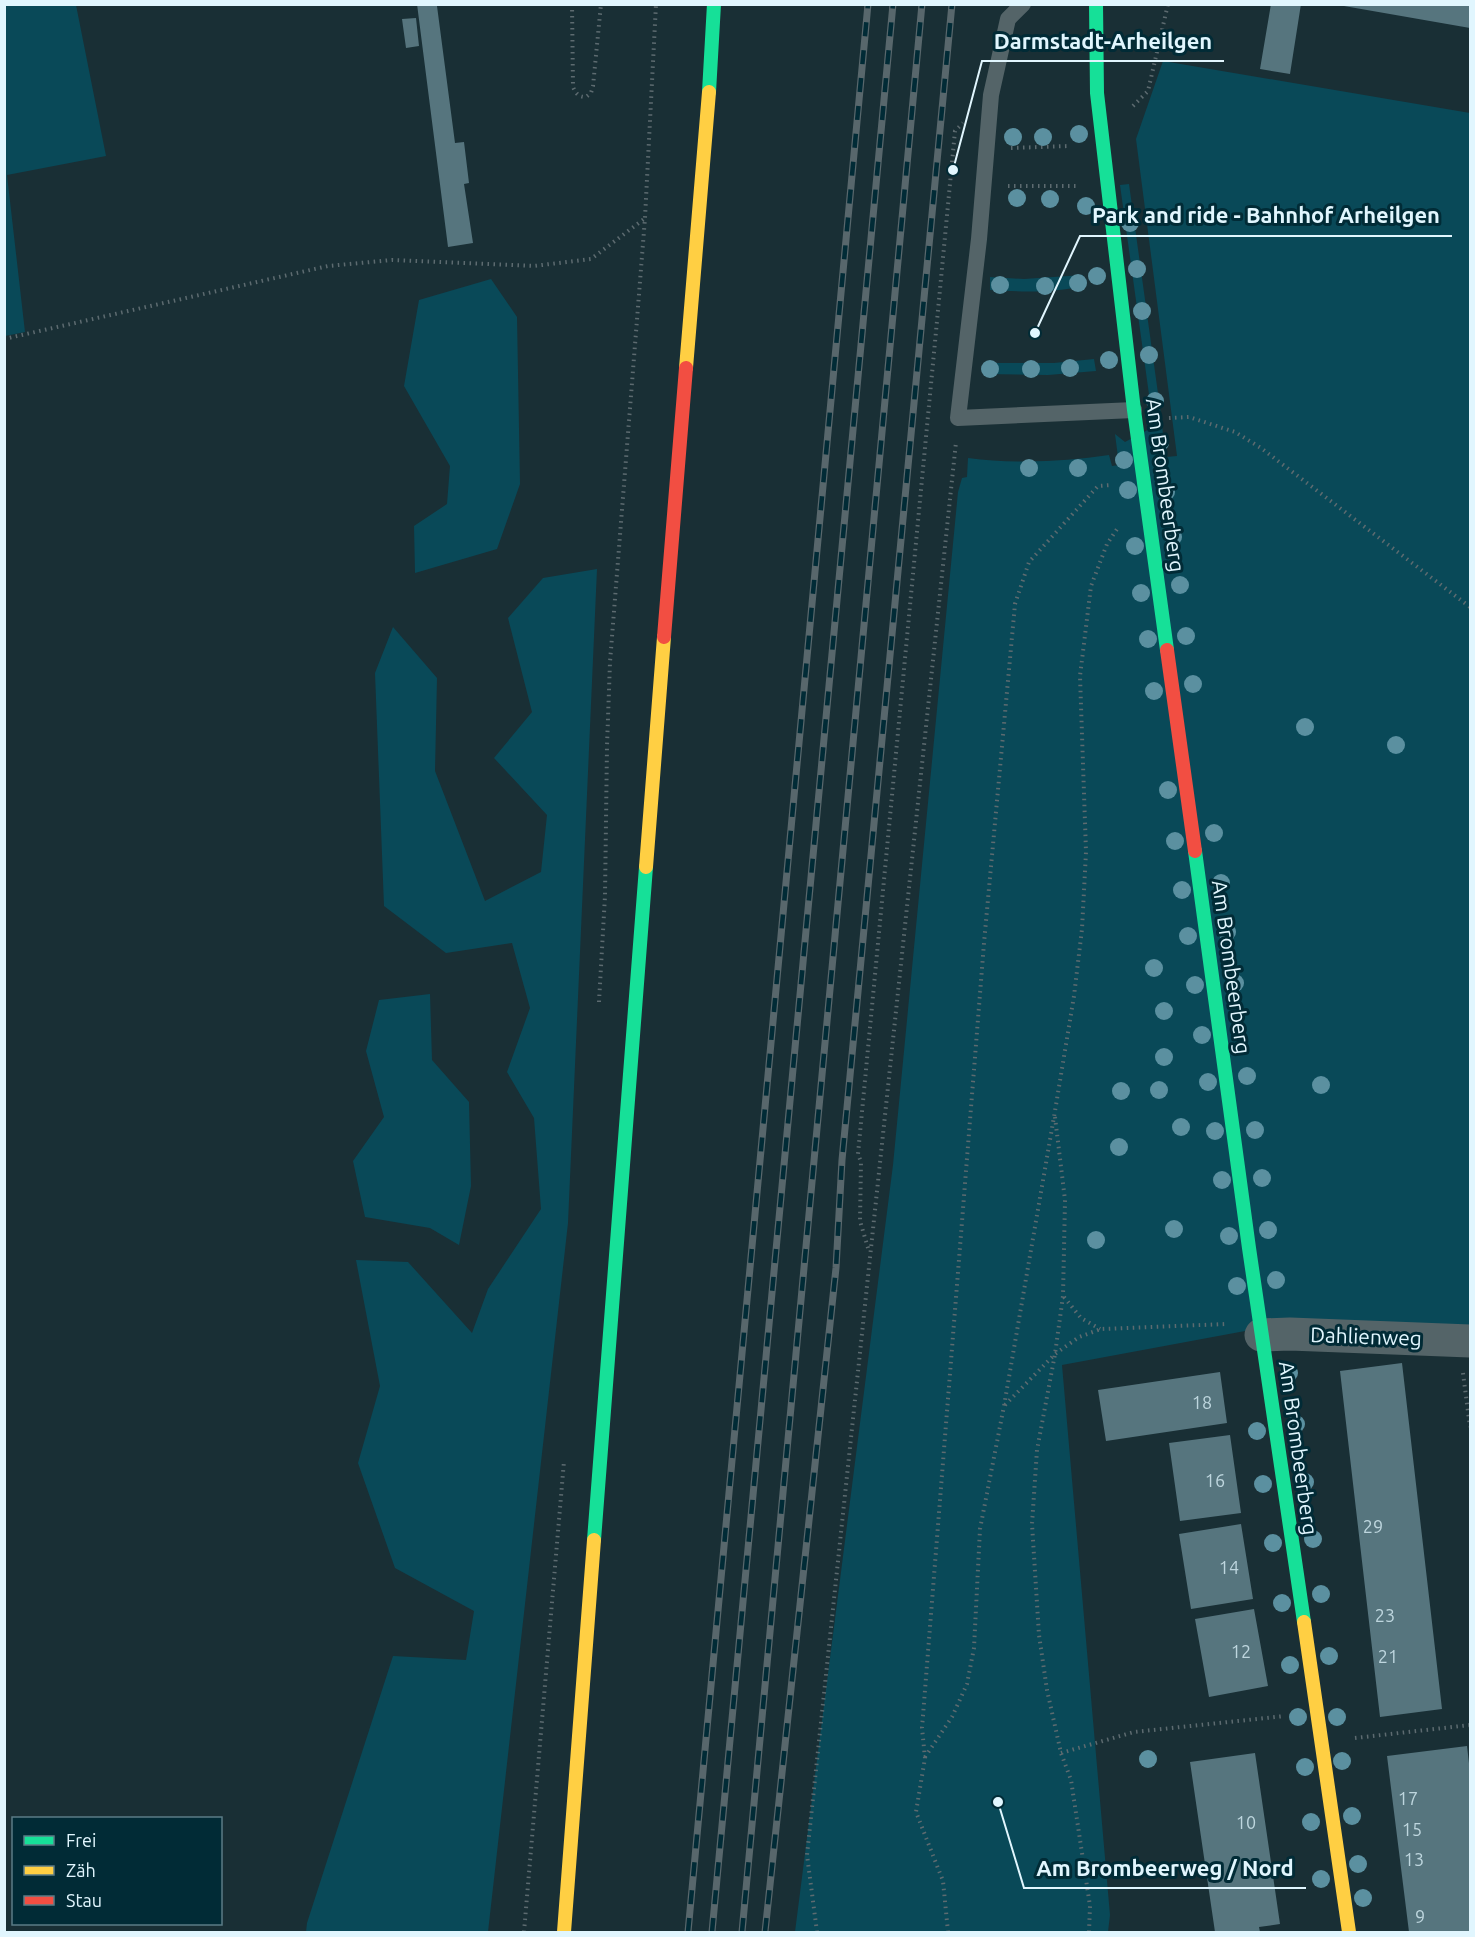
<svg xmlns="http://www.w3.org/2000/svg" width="1475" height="1937" font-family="Ubuntu,sans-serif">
<rect width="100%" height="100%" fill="#192f35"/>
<!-- green -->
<path fill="#094958" d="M 5,4 L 76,5 L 106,156 L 7,175 L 25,332 L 5,336 Z
M 1163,61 L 1470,113 L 1470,1331 L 1288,1323 L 1062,1365 L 1110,1915 L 1108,1932 L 795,1932 L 893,1165 L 958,492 L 962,478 L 967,477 L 968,458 C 1015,464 1063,462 1109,455 L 1112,466 L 1119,465 L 1115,434 L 1125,442 L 1153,427 L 1162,426 L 1166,457 L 1177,456 L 1136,139 Z
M 1129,184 L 1161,415 L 1152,416 L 1120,185 Z
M 1083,275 L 1084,286 C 1054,293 1021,292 990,290 L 990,277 L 1024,279 Z
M 491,279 L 517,317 L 520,484 L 497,549 L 415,573 L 414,526 L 447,504 L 450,466 L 404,386 L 419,300 Z
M 1094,359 L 1096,371 L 1048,375 L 984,374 L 984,363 L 1054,363 Z
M 597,569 L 568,1223 L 488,1932 L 306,1932 L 307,1923 L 393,1656 L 466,1660 L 474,1611 L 395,1568 L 358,1463 L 380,1386 L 356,1260 L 408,1262 L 472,1333 L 488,1289 L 541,1209 L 534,1118 L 507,1072 L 530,1008 L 512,943 L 446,953 L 384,906 L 375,673 L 393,627 L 437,678 L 435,771 L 485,901 L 541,872 L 547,815 L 494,758 L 532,712 L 508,618 L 543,578 Z
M 430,994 L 432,1060 L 469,1102 L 471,1186 L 459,1245 L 430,1228 L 365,1217 L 353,1161 L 384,1117 L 366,1051 L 379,1000 Z"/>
<!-- building -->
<path fill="#56757e" d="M 417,4 L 437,6 L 455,143 L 464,142 L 469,183 L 464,184 L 473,243 L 448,247 Z
M 1271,4 L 1301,4 L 1290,74 L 1260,69 Z
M 1344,4 L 1470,4 L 1470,28 L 1344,6 Z
M 416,18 L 419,46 L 406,48 L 402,19 Z
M 1402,1363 L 1442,1709 L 1380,1717 L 1340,1371 Z
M 1220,1372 L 1227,1423 L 1106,1441 L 1098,1390 Z
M 1230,1435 L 1241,1513 L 1180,1521 L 1169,1443 Z
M 1241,1524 L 1253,1599 L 1191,1609 L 1179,1534 Z
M 1254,1609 L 1268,1686 L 1209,1697 L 1195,1619 Z
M 1467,1746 L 1470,1772 L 1470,1932 L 1409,1932 L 1387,1756 Z
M 1255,1753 L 1280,1924 L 1259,1927 L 1260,1932 L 1215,1932 L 1190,1762 Z"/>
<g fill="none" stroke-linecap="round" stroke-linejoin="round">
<!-- path -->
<path stroke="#5d6b70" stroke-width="4" stroke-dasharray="1.5 4.5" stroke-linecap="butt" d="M 572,4 L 573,87 C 576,94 579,97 586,97 L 591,93 L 593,86 L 601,4
M 1133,106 L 1148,91 L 1168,4
M 1011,148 L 1069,146
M 1008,186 L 1076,186
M 4,339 L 328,266 L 392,260 L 534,266 L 591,259 L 644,219
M 1169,418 L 1189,417 L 1235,432 L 1261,448 L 1470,607
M 599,1002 L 605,896 L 607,746 L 610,662 L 645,218 L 656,4
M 1055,1117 L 1065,1200 L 1063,1296 L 1055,1354 L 1037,1450 L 1032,1524 L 1039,1635 L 1047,1690 L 1061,1753 L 1071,1780 L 1090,1906 L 1089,1932
M 868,1248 L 860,1221 L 861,1162 L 858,1154 L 955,131 L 963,123
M 1064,1297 L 1081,1318 L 1100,1329
M 1463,1373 L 1470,1427
M 1005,1405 L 1055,1354 L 1079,1337 L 1101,1329 L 1227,1324
M 1355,1738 L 1470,1725
M 1061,1753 L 1134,1732 L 1285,1716
M 925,1757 L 952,1717 L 967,1684 L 974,1648 L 980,1529 L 1004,1406 L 1055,1111 L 1074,996 L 1082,929 L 1086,852 L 1080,676 L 1091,586 L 1107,544 L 1117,529
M 524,1932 L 564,1461
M 817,1932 L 807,1855 L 956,442
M 948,1932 L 943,1881 L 916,1812 L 925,1758 L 922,1728 L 984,943 L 1015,604 L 1029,562 L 1098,486 L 1111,485"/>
<!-- lane -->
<path stroke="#546468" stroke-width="16" d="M 1023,4 L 1008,19 L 991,95 L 979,239 L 958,418 L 1134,410"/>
<!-- street -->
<path stroke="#546468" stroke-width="33" d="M 1261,1335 L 1290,1334 L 1470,1341"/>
<!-- fast -->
<path stroke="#16e098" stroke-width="14" d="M 1096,4 L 1097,93 L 1134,410 L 1167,650
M 709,92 L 714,4
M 1195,851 L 1249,1248 L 1304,1622
M 594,1540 L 646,867"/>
<!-- slow -->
<path stroke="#ffcf43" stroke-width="14" d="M 686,368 L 709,92
M 646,867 L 664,637
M 1304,1622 L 1349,1932
M 564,1932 L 594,1540"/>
<!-- jam -->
<path stroke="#f24e42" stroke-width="14" d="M 664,637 L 686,368
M 1167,650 L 1195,851"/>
<!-- rail casing -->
<g stroke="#58676c" stroke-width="7">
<path id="rail" d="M 688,1932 L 868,4
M 712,1932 L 893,4
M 742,1932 L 922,4
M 765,1932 L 836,1268 L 842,1160 L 952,4"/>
</g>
<!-- rail -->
<use href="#rail" stroke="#012b36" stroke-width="4.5" stroke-dasharray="14" stroke-linecap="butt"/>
</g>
<!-- trees -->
<g fill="#5b90a0">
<circle cx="1079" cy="134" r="9"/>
<circle cx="1013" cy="137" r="9"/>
<circle cx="1043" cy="137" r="9"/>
<circle cx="1017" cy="198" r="9"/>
<circle cx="1050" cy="199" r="9"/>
<circle cx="1086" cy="206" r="9"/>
<circle cx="1130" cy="223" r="9"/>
<circle cx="1137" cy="269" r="9"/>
<circle cx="1097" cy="276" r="9"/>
<circle cx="1078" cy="283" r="9"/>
<circle cx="1000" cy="285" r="9"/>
<circle cx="1045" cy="286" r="9"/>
<circle cx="1142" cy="311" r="9"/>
<circle cx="1149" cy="355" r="9"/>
<circle cx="1109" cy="360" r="9"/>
<circle cx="1070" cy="368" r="9"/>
<circle cx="990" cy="369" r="9"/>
<circle cx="1031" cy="369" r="9"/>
<circle cx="1155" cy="401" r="9"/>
<circle cx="1160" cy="443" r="9"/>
<circle cx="1124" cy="460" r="9"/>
<circle cx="1029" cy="468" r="9"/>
<circle cx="1078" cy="468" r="9"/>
<circle cx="1128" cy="490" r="9"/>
<circle cx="1166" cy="492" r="9"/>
<circle cx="1173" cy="537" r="9"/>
<circle cx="1135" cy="546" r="9"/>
<circle cx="1180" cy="585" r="9"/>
<circle cx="1141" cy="593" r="9"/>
<circle cx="1186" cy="636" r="9"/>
<circle cx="1148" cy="639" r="9"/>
<circle cx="1193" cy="684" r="9"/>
<circle cx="1154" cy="691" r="9"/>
<circle cx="1305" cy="727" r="9"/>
<circle cx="1396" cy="745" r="9"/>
<circle cx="1168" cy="790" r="9"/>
<circle cx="1214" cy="833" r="9"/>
<circle cx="1175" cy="841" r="9"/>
<circle cx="1221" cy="883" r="9"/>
<circle cx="1182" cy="890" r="9"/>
<circle cx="1227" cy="932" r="9"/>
<circle cx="1188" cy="936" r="9"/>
<circle cx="1154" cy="968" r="9"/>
<circle cx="1235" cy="983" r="9"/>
<circle cx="1195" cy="985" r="9"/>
<circle cx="1164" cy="1011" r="9"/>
<circle cx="1202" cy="1035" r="9"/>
<circle cx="1164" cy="1057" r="9"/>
<circle cx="1247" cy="1076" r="9"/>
<circle cx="1208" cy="1082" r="9"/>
<circle cx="1321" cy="1085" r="9"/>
<circle cx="1159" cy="1090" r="9"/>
<circle cx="1121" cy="1091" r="9"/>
<circle cx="1181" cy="1127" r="9"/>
<circle cx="1255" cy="1130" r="9"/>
<circle cx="1215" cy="1131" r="9"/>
<circle cx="1119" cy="1147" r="9"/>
<circle cx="1262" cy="1178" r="9"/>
<circle cx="1222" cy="1180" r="9"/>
<circle cx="1174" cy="1229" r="9"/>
<circle cx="1268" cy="1230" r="9"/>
<circle cx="1229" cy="1236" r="9"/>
<circle cx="1096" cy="1240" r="9"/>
<circle cx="1276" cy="1280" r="9"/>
<circle cx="1237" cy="1286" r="9"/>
<circle cx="1289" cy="1373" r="9"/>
<circle cx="1296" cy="1424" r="9"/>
<circle cx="1257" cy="1431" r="9"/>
<circle cx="1305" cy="1482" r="9"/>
<circle cx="1263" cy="1484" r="9"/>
<circle cx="1313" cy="1539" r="9"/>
<circle cx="1273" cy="1543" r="9"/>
<circle cx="1321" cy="1594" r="9"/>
<circle cx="1282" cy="1603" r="9"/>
<circle cx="1329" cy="1656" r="9"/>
<circle cx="1290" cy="1665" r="9"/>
<circle cx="1298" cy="1717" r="9"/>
<circle cx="1337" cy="1717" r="9"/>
<circle cx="1148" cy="1759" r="9"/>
<circle cx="1342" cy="1761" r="9"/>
<circle cx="1305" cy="1767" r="9"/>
<circle cx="1352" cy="1816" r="9"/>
<circle cx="1311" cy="1822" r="9"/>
<circle cx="1358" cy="1864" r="9"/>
<circle cx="1321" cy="1879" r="9"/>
<circle cx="1363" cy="1898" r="9"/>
</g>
<g text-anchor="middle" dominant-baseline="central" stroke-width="6" stroke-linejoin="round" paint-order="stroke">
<!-- number labels -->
<g font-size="18" fill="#bed6de">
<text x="1202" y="1402">18</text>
<text x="1215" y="1480">16</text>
<text x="1373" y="1526">29</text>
<text x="1229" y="1567">14</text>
<text x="1385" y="1615">23</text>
<text x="1241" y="1651">12</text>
<text x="1388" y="1656">21</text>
<text x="1408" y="1798">17</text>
<text x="1246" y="1822">10</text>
<text x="1412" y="1829">15</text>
<text x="1414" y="1859">13</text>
<text x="1420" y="1916">9</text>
</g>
<!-- street labels -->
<g font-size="21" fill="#e1f6fe" stroke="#012b36">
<text transform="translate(1166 485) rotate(82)">Am Brombeerberg</text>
<text transform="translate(1232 967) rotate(82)">Am Brombeerberg</text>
<text transform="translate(1366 1336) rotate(2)">Dahlienweg</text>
<text transform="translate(1299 1448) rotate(82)">Am Brombeerberg</text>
</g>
</g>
<!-- callouts -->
<path fill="none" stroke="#e1f6fe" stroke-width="2" d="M953 170L982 61H1224M1035 333L1080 236H1452M998 1802L1024 1888H1306"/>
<g fill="#e1f6fe" stroke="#012b36" stroke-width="2">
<circle cx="953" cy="170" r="6"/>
<circle cx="1035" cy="333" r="6"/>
<circle cx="998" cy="1802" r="6"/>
</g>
<g font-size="22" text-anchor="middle" font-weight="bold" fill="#e1f6fe" stroke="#012b36" stroke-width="6" stroke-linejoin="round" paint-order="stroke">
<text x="1103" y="49">Darmstadt-Arheilgen</text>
<text x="1266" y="223">Park and ride - Bahnhof Arheilgen</text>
<text x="1165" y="1876">Am Brombeerweg / Nord</text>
</g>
<!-- border -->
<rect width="1475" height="1937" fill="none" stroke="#e1f6fe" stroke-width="12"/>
<!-- legend -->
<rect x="12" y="1817" width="210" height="108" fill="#012b36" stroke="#5b7c86" stroke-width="1.5"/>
<rect x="24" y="1836" width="30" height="9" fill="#16e098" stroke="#5b7c86" stroke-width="1.5"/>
<text x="66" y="1847" font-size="18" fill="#e1f6fe">Frei</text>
<rect x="24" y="1866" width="30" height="9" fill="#ffcf43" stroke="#5b7c86" stroke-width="1.5"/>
<text x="66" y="1877" font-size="18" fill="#e1f6fe">Zäh</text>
<rect x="24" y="1896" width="30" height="9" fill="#f24e42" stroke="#5b7c86" stroke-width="1.5"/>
<text x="66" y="1907" font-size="18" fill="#e1f6fe">Stau</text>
</svg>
